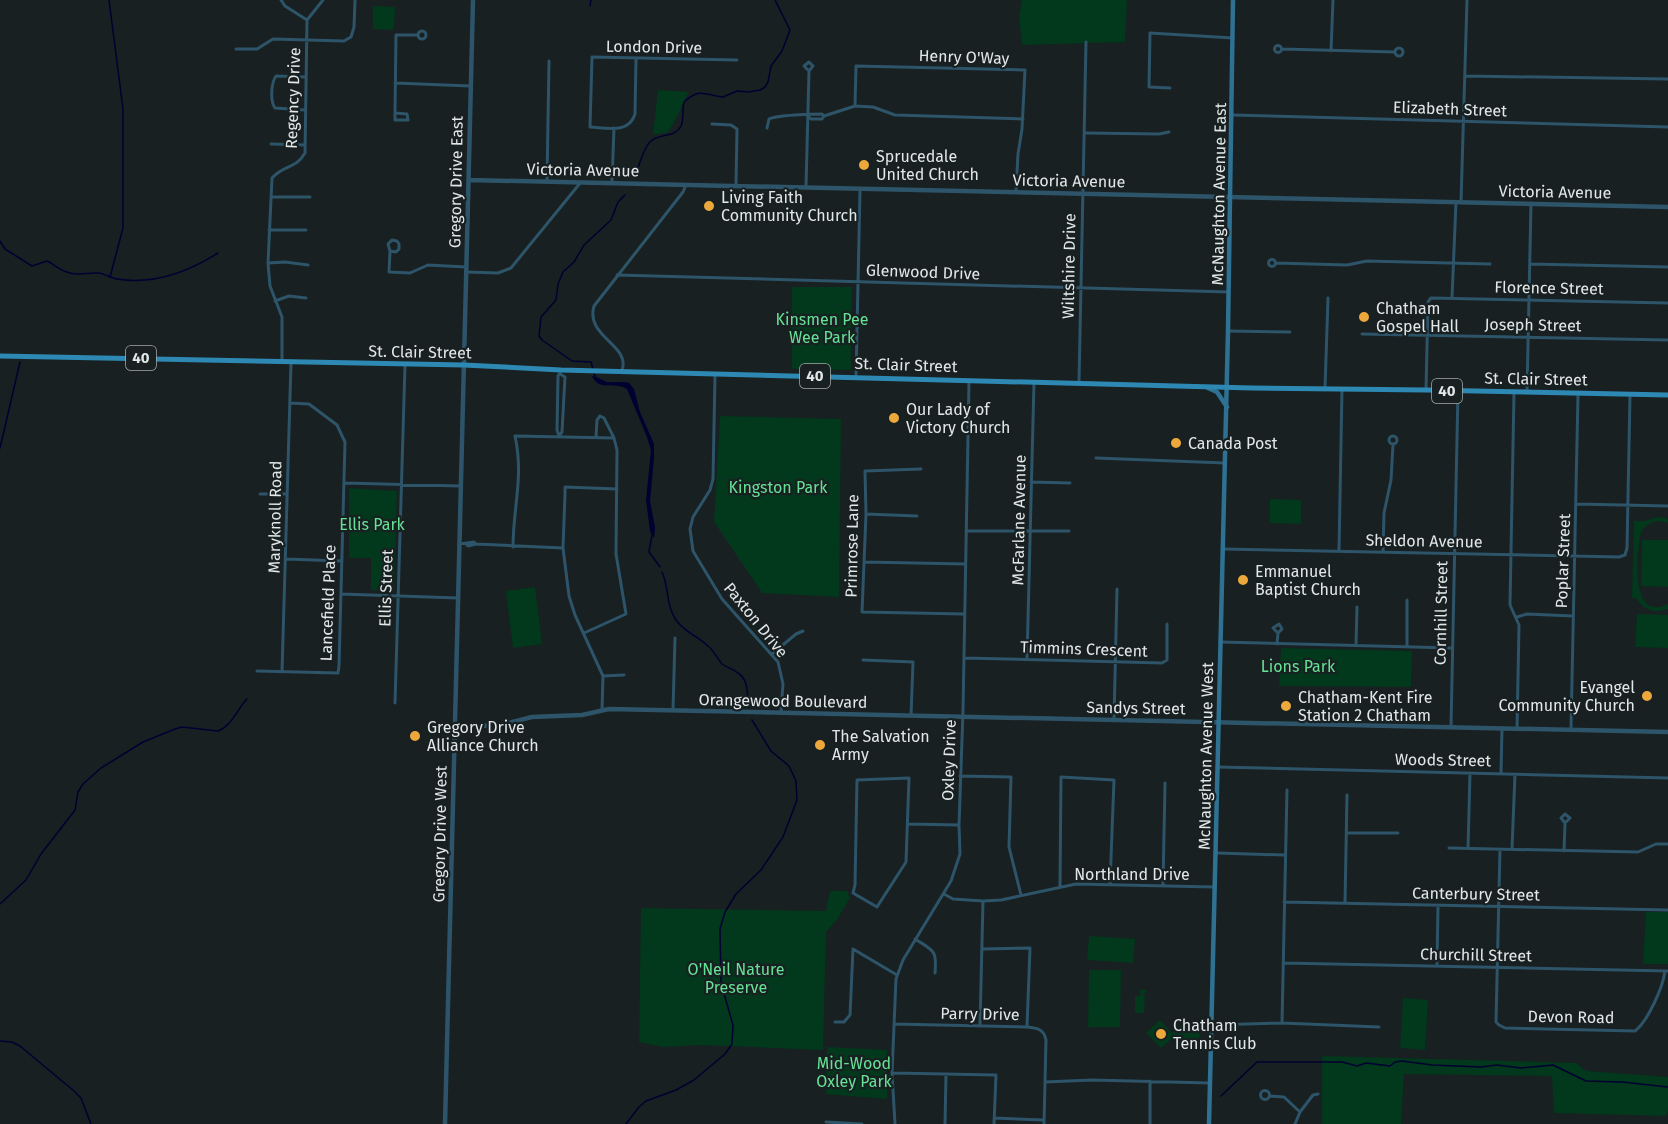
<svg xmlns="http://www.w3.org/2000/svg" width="1668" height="1124" font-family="'Fira Sans',sans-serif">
<rect width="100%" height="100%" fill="#182021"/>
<!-- green -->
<path fill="#02381c" d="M 1022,0 L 1127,0 L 1125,42 L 1022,45 L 1019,16 Z
M 373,6 L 395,7 L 394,28 L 392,30 L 373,29 Z
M 658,90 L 689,92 C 681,105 677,120 668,132 L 653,135 Z
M 792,287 L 852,287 L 851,370 L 792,369 Z
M 720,416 L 841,419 L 839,597 L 762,593 L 714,522 Z
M 349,488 L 397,491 L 394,592 L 371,590 L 371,558 L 349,558 Z
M 1270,499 L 1301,500 L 1301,524 L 1270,523 Z
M 1656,517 L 1667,518 L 1668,523 C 1656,519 1648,522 1641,532 C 1637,551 1629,623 1668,604 L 1668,609 C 1654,614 1644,610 1636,598 L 1632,598 L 1634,521 L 1645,521 Z
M 1642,540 L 1668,540 L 1668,587 L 1641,586 Z
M 535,587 L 542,644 L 513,648 L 506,591 Z
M 1637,614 L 1668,615 L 1668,648 L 1635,647 Z
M 1281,648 L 1412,651 L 1411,687 L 1279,686 Z
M 830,891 L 847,891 L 850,898 L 836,921 L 826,932 L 823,1050 L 699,1045 L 662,1047 L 639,1042 L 641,908 L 826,911 Z
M 1646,912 L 1668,912 L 1668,964 L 1643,964 Z
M 1089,936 L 1135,939 L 1133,963 L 1087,960 Z
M 1089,970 L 1121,970 L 1120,1027 L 1088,1027 Z
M 1141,989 L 1147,991 L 1143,996 L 1145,996 L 1144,1013 L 1135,1013 L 1135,996 L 1141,996 L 1139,991 Z
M 1403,998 L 1428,1000 L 1425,1050 L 1400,1048 Z
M 1160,1020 L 1172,1033 L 1186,1021 L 1201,1036 L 1187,1048 L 1175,1036 L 1161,1048 L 1146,1033 Z
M 827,1047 L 887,1050 L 887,1099 L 826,1094 Z
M 1322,1056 L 1576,1063 L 1586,1071 L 1668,1077 L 1668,1111 L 1666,1116 L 1554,1113 L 1552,1076 L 1404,1074 L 1401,1124 L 1322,1124 Z"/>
<!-- water -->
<path fill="#000031" d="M 592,376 C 599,377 601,380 607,382 C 614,383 622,381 629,383 L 634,389 L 640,412 L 654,444 L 654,458 L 650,501 L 655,527 L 654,538 L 650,531 L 646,500 L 651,450 L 647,437 L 627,389 C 615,381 599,392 592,376 Z"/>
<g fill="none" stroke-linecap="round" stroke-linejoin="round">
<!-- stream -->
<path stroke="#000031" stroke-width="1.5" d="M 109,0 L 123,109 L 123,228 L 110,277
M 590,6 L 591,0
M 637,171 C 640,162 644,147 651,141 C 660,133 675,138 681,126 C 684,120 682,110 684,102 C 701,87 705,95 723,97 L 737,91 L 749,92 L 760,90 L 765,87 L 768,82 L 771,66 L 782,51 L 790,30 L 775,0
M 0,241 L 5,249 L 32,266 L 47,261 C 54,264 59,270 67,272 C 78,277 87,272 99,273 C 105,274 111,278 117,279 C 153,285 188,272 218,253
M 595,376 L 591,362 L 572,361 L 542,340 L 539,336 L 541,317 L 556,300 L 558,284 L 563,272 L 574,262 L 584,245 L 611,220 L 618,202 L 625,195
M 0,448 L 20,362
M 652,535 L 649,552 L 660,567
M 662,572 C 669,587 666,606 676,620 C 684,632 698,636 708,646 C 714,651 717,658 722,664 C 728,668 733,669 738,673 C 749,680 748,696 747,707
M 0,904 L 26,880 L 41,854 L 75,810 L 78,792 L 83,784 L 101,768 L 143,742 L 175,729 L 182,727 L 218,731 C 233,725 237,709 247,699
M 0,1041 L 12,1042 L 20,1046 L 74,1091 L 81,1098 L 91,1124
M 1221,1096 L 1257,1062 L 1342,1062 L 1357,1066 L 1366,1063 L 1390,1066 L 1395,1062 L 1402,1061 L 1432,1065 L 1481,1067 L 1497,1065 L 1521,1068 L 1553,1065 L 1586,1081 L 1622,1082 L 1668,1087
M 626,1124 L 639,1107 L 646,1101 L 676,1090 L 694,1080 L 725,1054 L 732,1044 L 733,1025 L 721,983 L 720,929 L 725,912 L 736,894 L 761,870 L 783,837 L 797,800 L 796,781 L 789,766 L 771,751 L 752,720"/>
<!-- minor -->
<path stroke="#2d5469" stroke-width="3" d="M 281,0 L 285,6 L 307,20
M418 35a4 4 0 1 1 8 0a4 4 0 1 1-8 0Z
M1274.5 49a3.5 3.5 0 1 1 7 0a3.5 3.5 0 1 1-7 0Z
M1395 52a4 4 0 1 1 8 0a4 4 0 1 1-8 0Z
M 236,49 L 257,49 L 273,39 L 344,41 L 351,37 L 354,27 L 355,0
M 1282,49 L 1395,52
M 1331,51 L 1333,0
M 636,59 L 635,114 C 629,134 607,128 590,127 L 592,57 L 737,60
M 1465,76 L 1668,79
M 395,83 L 470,86
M 1170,88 L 1149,87 L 1150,33 L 1233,38
M 855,106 L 856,66 L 1025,70 L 1022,129 L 1018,154 L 1016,191
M 305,110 L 275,108 C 270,101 271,83 276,76 L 306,77
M 395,113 L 396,35 L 418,35
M 395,113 L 407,114 L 408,120 L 395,120 Z
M 1232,115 L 1668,127
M 808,116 L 811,119 L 822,119 L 824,116 L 855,106 L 873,107 L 895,115 L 1023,119
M 712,124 L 731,125 L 737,129 L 736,185
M 767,128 L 769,119 C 776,115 813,114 822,114 L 824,116
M 1086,133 L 1159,134 L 1169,132
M 271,144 L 305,145
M 547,181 L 549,61
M 612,182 L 614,128
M 806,187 L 809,71 L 804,66 L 809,62 L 813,66 L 809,71
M 271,197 L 310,197
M 1461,202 L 1467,0
M 269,230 L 306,230
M 390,251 L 396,252 L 399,249 L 399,244 L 397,241 L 392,240 L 388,244 L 390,251 L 389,272 L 410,273 L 428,265 L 466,267
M1268.5 263a3.5 3.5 0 1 1 7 0a3.5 3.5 0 1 1-7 0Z
M 268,263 L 285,262 L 308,265
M 1276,263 L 1347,265 L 1367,261 L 1490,264
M 1530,264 L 1668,267
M 466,272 L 498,273 L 511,268 L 581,182
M 617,275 L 1229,292
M 1452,298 L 1456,202
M 275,301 L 289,296 L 306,298
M 1228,331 L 1290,332
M 1362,334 L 1668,340
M 282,362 L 282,317 L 270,286 L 268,263 L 272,178 C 284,164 295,170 305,153 L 307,20 L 323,0
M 622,370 C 631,345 585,337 594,306 L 683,192 L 686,185
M 715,375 L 713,479 L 710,490 L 693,517 L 690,529 L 693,551 L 722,599 L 778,662 L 783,684 L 781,712
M 856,377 L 860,190
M 1079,382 L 1086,42
M 1325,388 L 1328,298
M 1426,390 L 1428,302 L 1431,298 L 1668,303
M 1527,391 L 1531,203
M 1514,393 L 1510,605 L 1519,625 L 1517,729
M1389 440a4 4 0 1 1 8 0a4 4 0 1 1-8 0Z
M 559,436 L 557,430 L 558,376 L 561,371
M 559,436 L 562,432 L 565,377 L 560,374
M 596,437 L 597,420 L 600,416 L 604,418 L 614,438
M 1096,458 L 1225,463
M 921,469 L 865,471 L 866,514 L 862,612 L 964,614
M 1031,482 L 1070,483
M 345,483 L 460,486
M 260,494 L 286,494
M 1577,504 L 1668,506
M 866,514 L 917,516
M 966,531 L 1069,531
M 459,544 L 474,542 L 476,544 L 563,548
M 466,544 L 468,546 L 476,544
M 513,547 C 513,507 524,477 515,436 L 614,438 L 617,450 L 616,554 L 626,614 L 584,633
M 1224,549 L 1619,557 L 1625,555 L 1627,548 L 1630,395
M 1339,551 L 1342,389
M 1383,552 L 1384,513 L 1391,480 L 1393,445
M 286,559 L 341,561
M 865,562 L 965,564
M 341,594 L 458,598
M 1517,617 L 1527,614 L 1573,616
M 1220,642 L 1452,648
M 1277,644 L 1278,633 L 1282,629 L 1279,624 L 1273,628 L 1278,633
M 1356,645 L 1357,607
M 1407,647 L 1407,600
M 772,654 L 796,634 L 803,631
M 964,658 L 1162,663 L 1167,660 L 1167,624
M 1027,659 L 1034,382
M 863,660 L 913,662 L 911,716
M 257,671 L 338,673 L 339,666 L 345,442 L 337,425 L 309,404 L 290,403
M 282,672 L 291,362
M 603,676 L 624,675
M 395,703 L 405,365
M 602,710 L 603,676 L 575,615 L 569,596 L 563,548 L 565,494 L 565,487 L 617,489
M 673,710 L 675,638
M 1114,720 L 1117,589
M 1451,727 L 1458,391
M 1571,728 L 1578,394
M 1217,767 L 1668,778
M 1501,773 L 1502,728
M 960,776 L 1011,777 L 1009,847 L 1021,895
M 909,778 L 906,862 L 877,907 L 853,893 L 855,885 L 857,780 Z
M 908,824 L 959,825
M 1347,833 L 1398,833
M 1449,848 L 1638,852 L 1656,844 L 1668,844
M 1468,848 L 1470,773
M 1512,848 L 1515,774
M 1500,849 L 1496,1022 L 1499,1025 L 1505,1028 L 1635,1031 C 1648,1021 1663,987 1665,971
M 1564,851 L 1565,823 L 1561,818 L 1565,814 L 1570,818 L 1565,823
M 1217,853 L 1284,855
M 1163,885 L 1165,783
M 1060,886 L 1061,777 L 1114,780 L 1110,884
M 944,894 L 953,899 L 983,901 L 1001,900 L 1076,884 L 1214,887
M 1284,902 L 1668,910
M 1345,903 L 1347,795
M 915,939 C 934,951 937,950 935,973
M 982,949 L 1030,948 L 1027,1027
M 1283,963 L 1668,971
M 1437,966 L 1438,905
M 835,1022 L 844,1022 L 850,1015 L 853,949 L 897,975
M 1282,1023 L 1287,790
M 894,1024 L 1027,1027 C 1037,1028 1044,1029 1046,1040 L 1044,1124
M 980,1025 L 983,901
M 1212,1025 L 1282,1023 L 1379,1027
M 892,1073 L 996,1075 L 994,1124
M 1045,1082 L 1092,1080 L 1210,1083
M1260.5 1095a4.5 4.5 0 1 1 9 0a4.5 4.5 0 1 1-9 0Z
M 1270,1096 L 1284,1097 L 1300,1112
M 994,1118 L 1044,1120
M 826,1122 L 862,1124
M 895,1124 L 892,1073 L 896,979 L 903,960 L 951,881 L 960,854 L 959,825 L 963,711 L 969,381
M 945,1124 L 946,1074
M 1150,1124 L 1150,1081
M 1295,1124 L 1300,1112 L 1313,1095 L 1318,1094"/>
<!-- tertiary -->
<path stroke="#2d5469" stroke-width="4.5" d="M 470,180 L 1668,207
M 454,727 L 500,725 L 532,717 L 582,715 L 609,709 L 1668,732
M 445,1124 L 473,0"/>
<!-- secondary -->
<path stroke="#2f7192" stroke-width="4.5" d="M 1208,388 L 1217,392 L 1227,407
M 1209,1124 L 1228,331 L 1233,0"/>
<!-- primary -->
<path stroke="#2d88b3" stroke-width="5" d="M 0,356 L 464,365 L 561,370 L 1252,388 L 1426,390 L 1668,395"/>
</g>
<!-- markers -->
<g fill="#eda83b" stroke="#182021" stroke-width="2">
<circle cx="864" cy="165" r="6"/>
<circle cx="709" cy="206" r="6"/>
<circle cx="1364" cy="317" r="6"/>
<circle cx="894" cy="418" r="6"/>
<circle cx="1176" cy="443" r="6"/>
<circle cx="1243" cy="580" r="6"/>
<circle cx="1647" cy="696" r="6"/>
<circle cx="1286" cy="706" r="6"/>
<circle cx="415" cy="736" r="6"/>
<circle cx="820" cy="745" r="6"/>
<circle cx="1161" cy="1034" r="6"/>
</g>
<g text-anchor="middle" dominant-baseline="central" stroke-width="4.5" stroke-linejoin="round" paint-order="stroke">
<!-- shield labels -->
<g fill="#182021" stroke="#a5abac" stroke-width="1.5">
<rect x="126" y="346" width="30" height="24" rx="4.5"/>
<rect x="800" y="364" width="30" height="24" rx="4.5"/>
<rect x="1432" y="379" width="30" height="24" rx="4.5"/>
</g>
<g font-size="15" font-weight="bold" fill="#e2e7e8">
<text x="141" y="358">40</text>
<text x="815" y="376">40</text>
<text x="1447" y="391">40</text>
</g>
<!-- street labels -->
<g font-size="16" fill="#e2e7e8" stroke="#182021">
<text transform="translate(654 47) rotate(1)">London Drive</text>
<text transform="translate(964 57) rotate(2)">Henry O'Way</text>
<text transform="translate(293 98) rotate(-88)">Regency Drive</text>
<text transform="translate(1450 109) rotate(2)">Elizabeth Street</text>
<text transform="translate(583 170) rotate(1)">Victoria Avenue</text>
<text transform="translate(1069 181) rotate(1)">Victoria Avenue</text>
<text transform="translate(456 182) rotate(-89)">Gregory Drive East</text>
<text transform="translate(1555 192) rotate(1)">Victoria Avenue</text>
<text transform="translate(1219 194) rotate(-89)">McNaughton Avenue East</text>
<text transform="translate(1069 266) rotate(-89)">Wiltshire Drive</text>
<text transform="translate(923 272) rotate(2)">Glenwood Drive</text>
<text transform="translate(1549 288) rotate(1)">Florence Street</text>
<text transform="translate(1533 325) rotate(1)">Joseph Street</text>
<text transform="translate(420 352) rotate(1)">St. Clair Street</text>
<text transform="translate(906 365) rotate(2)">St. Clair Street</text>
<text transform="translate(1536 379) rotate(1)">St. Clair Street</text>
<text transform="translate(275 517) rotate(-89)">Maryknoll Road</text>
<text transform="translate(1019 520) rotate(-89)">McFarlane Avenue</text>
<text transform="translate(1424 541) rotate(1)">Sheldon Avenue</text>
<text transform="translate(852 546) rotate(-89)">Primrose Lane</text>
<text transform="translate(1563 561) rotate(-88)">Poplar Street</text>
<text transform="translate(386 588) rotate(-88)">Ellis Street</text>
<text transform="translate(328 603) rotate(-88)">Lancefield Place</text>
<text transform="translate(1441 613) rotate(-89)">Cornhill Street</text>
<text transform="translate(756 620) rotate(51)">Paxton Drive</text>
<text transform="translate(1084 649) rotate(2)">Timmins Crescent</text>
<text transform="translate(783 701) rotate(1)">Orangewood Boulevard</text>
<text transform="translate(1136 708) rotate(1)">Sandys Street</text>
<text transform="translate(1206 756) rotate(-89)">McNaughton Avenue West</text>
<text transform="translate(949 760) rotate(-88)">Oxley Drive</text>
<text transform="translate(1443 760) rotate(1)">Woods Street</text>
<text transform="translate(440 834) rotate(-89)">Gregory Drive West</text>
<text x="1132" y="874">Northland Drive</text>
<text transform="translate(1476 894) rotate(1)">Canterbury Street</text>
<text transform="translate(1476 955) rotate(1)">Churchill Street</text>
<text transform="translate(980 1014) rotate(1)">Parry Drive</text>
<text transform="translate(1571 1017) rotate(1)">Devon Road</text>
</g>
<!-- poi labels -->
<g font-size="16" fill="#e2e7e8" stroke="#182021" text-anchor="start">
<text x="876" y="156">Sprucedale<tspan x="876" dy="18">United Church</tspan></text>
<text x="721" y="197">Living Faith<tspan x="721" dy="18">Community Church</tspan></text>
<text x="1376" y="308">Chatham<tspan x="1376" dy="18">Gospel Hall</tspan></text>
<text x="906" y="409">Our Lady of<tspan x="906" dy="18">Victory Church</tspan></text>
<text x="1188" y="443">Canada Post</text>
<text x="1255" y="571">Emmanuel<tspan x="1255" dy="18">Baptist Church</tspan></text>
<text x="1635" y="687" text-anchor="end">Evangel<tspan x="1635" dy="18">Community Church</tspan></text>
<text x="1298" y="697">Chatham-Kent Fire<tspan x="1298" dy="18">Station 2 Chatham</tspan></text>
<text x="427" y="727">Gregory Drive<tspan x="427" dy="18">Alliance Church</tspan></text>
<text x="832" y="736">The Salvation<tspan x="832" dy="18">Army</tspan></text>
<text x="1173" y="1025">Chatham<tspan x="1173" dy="18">Tennis Club</tspan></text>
</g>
<!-- park labels -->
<g font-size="16" fill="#66e296" stroke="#182021">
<text x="822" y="319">Kinsmen Pee<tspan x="822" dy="18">Wee Park</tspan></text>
<text x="778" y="487">Kingston Park</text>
<text x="372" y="524">Ellis Park</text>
<text x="1298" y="666">Lions Park</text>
<text x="736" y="969">O'Neil Nature<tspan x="736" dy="18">Preserve</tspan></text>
<text x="854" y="1063">Mid-Wood<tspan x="854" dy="18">Oxley Park</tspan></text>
</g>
</g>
</svg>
